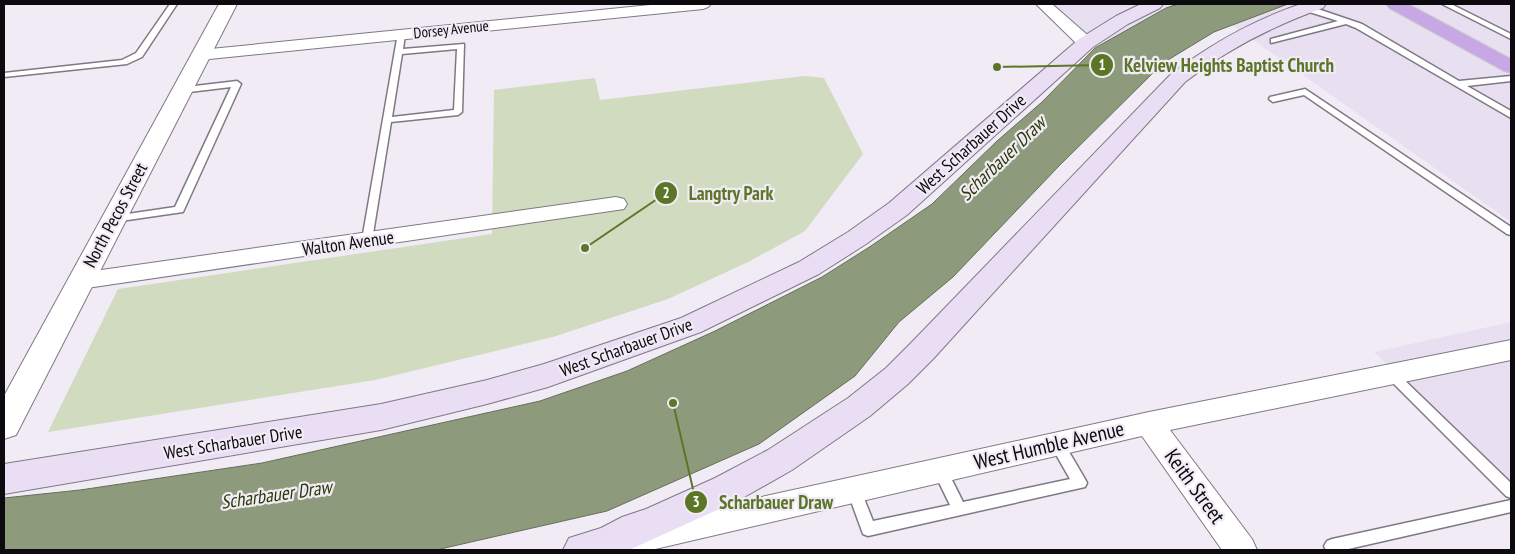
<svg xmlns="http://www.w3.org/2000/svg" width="1515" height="554" font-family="'PT Sans Narrow',sans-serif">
<rect width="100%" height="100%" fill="#f1ebf6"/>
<!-- built -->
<path fill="#e8dff1" d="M 1044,4 L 1511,4 L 1511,222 L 1215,13 L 1118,68 Z
M 1511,322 L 1511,484 L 1374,352 Z"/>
<!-- green -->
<path fill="#d0dbc0" d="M 805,76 L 824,78 L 863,154 L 805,231 L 748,262 L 668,299 L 553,337 L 375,380 L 48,432 L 118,289 L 492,234 L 494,90 L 595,78 L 600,100 Z"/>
<!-- water -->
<path fill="#8d9a7b" stroke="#666f5a" d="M 1178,4 L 1288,4 L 1214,32 L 1163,63 L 1058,167 L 953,277 L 899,322 L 855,376 L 759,444 L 607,511 L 436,550 L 4,550 L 4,498 L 80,490 L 262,463 L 540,401 L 627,371 L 715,331 L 822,277 L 871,246 L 932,204 L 997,141 L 1042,102 L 1095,48 L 1166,8 Z"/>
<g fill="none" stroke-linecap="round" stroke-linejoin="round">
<!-- service casing -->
<g stroke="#7e7983" stroke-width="3">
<path id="service" d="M 170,4 L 177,4 L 142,57 L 127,64 L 4,77 L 4,73 L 122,60 L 136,53 Z
M 1442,4 L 1451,4 L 1511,34 L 1511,39 Z
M 1303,6 L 1309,6 L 1362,24 L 1459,81 L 1511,76 L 1511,81 L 1467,86 L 1511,111 L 1511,118 L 1356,28 L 1346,24 L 1271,43 L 1271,39 L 1338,21 L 1303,10 Z
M 398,33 L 405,35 L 403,49 L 464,44 L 462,112 L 458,115 L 391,122 L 372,240 L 367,243 L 362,240 ZM 457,49 L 454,110 L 392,117 L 402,54 Z
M 237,81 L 241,84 L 183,212 L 114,222 L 110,221 L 109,219 L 114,216 L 175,207 L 231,87 L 181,93 L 177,90 L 178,88 Z
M 1305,89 L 1511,227 L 1511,235 L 1507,234 L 1304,95 L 1273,102 L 1269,99 L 1270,97 Z
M 1391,369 L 1395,371 L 1511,483 L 1511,498 L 1506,496 L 1387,377 L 1385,374 L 1387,371 Z
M 1057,438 L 1062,440 L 1085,479 L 1087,483 L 1085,487 L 868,536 L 863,534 L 847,490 L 849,486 L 854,484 L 859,486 L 873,521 L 950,505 L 933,470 L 935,466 L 940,464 L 945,466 L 963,502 L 1070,479 L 1050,444 L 1052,440 Z
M 1511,500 L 1511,512 L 1344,550 L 1326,550 L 1324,546 L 1327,541 L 1332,539 Z"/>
</g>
<!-- minor casing -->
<g stroke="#7e7983" stroke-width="2">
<path id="minor" d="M 660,4 L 711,4 L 708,7 L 703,9 L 200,60 L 194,59 L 192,55 L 194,51 L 200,50 Z
M 1036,4 L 1052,4 L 1092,39 L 1094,43 L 1092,47 L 1080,47 Z
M 616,197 L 624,199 L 627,204 L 624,209 L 80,289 L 72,287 L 68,281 L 72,275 L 80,273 Z
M 1511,340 L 1511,360 L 1170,430 L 1252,539 L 1257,550 L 1222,550 L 1142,436 L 651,550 L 572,550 L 577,539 L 588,535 L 1149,412 Z"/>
</g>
<!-- tertiary casing -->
<g stroke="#7e7983" stroke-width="2">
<path id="tertiary" d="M 219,4 L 237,4 L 16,435 L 4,439 L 4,396 Z"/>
</g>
<!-- secondary casing -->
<g stroke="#7e7983" stroke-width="2">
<path id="secondary" d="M 1141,4 L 1163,4 L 1160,8 L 1128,24 L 1093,47 L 907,215 L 866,244 L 819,274 L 701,332 L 548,387 L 487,404 L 381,430 L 4,494 L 4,464 L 381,404 L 487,380 L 544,364 L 681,318 L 799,262 L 848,232 L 889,203 L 1079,39 L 1116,16 Z
M 1301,4 L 1326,4 L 1323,8 C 1273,26 1227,49 1185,82 L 933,359 L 908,384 L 870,416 L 792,470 L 739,500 L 629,550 L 563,550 L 569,538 L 601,528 L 622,517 L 646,509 L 715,478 L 768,450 L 848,398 L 886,368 L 911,343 L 1171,74 C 1211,44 1253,20 1301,4 Z"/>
</g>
<!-- trunk casing -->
<g stroke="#cececf" stroke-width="2">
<path id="trunk" d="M 1386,4 L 1408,4 L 1511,59 L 1511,73 L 1504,71 L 1389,8 Z"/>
</g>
<!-- service -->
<use href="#service" fill="#fff" fill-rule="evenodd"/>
<!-- minor -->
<use href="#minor" fill="#fff" fill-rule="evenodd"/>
<!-- tertiary -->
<use href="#tertiary" fill="#fff" fill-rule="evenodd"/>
<!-- secondary -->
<use href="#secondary" fill="#eadef5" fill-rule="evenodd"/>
<!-- trunk -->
<use href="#trunk" fill="#c8a8e4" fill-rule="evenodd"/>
</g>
<g text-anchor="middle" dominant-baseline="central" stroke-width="4.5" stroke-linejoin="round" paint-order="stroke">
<!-- far-street labels -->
<g font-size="15" fill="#0c0a0e" stroke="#f1ebf6">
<text transform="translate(451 29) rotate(-6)">Dorsey Avenue</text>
</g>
<!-- street labels -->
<g font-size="18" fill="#0c0a0e" stroke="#f1ebf6">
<text transform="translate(971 144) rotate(-42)">West Scharbauer Drive</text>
<text transform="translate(115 215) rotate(-62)">North Pecos Street</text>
<text transform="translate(348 243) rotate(-8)">Walton Avenue</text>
<text transform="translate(626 347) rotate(-20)">West Scharbauer Drive</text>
<text transform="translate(233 442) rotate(-9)">West Scharbauer Drive</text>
</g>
<!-- water labels -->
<g font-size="19" font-style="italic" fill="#2b3b05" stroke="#f1ebf6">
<text transform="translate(1002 158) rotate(-44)">Scharbauer Draw</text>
<text transform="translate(276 494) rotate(-8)">Scharbauer Draw</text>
</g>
<!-- near-street labels -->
<g font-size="21" fill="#0c0a0e" stroke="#f1ebf6">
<text transform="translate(1049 445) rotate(-13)">West Humble Avenue</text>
<text transform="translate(1195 486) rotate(54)">Keith Street</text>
</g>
</g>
<!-- callouts -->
<path fill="none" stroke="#5c7628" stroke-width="2" d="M997 67L1102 65M585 248L666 193M673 403L696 502"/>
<g fill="#5c7628" stroke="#f1ebf6" stroke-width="2">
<circle cx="997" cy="67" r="5"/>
<circle cx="585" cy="248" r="5"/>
<circle cx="673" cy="403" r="5"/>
<circle cx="1102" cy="65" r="12"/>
<circle cx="666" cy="193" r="12"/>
<circle cx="696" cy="502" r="12"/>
</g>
<g font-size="15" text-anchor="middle" font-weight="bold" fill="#fff">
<text x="1102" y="70">1</text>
<text x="666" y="198">2</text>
<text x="696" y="507">3</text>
</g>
<g font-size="19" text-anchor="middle" font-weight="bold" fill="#5c7628" stroke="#f1ebf6" stroke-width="4.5" stroke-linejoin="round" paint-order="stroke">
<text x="1229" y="72">Kelview Heights Baptist Church</text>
<text x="731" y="200">Langtry Park</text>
<text x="776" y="509">Scharbauer Draw</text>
</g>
<!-- border -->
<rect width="1515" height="554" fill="none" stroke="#0c0a0e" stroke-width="10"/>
</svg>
